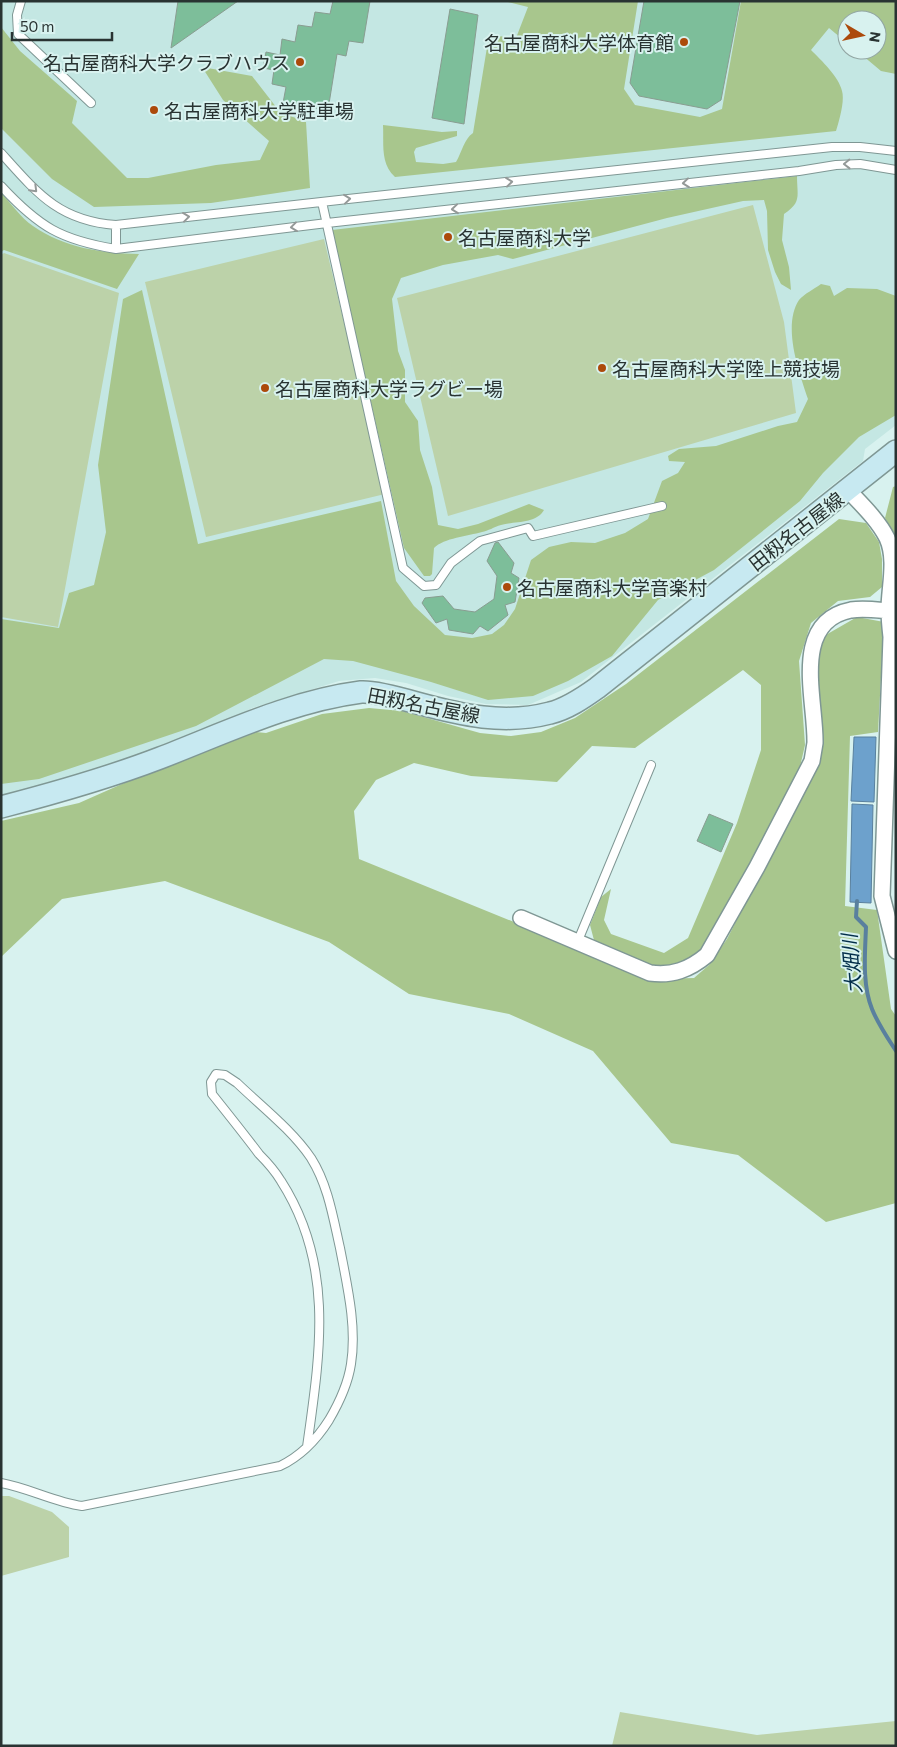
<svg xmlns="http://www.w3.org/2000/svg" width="897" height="1747" font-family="Commissioner,'Noto Sans JP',sans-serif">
<rect width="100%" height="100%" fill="#d8f2ef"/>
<!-- built -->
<path fill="#c4e7e3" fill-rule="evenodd" d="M 1,1 L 896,1 L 896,425 L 865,449 L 863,461 L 581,682 L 528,705 L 486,704 L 448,696 L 406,683 L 375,678 L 339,681 L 252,708 L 218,727 L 77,777 L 1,798 ZM 847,20 L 877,20 L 877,50 L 847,50 Z"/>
<!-- green -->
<path fill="#bcd2a9" d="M 753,205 L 784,322 L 796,413 L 448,516 L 397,298 Z
M 324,239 L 385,494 L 206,537 L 145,282 Z
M 4,253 L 119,293 L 58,627 L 1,617 L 1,255 Z
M 1,1496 L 9,1496 L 52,1512 L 69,1527 L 69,1557 L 1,1576 Z
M 620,1712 L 757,1735 L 896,1721 L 896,1746 L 612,1746 Z"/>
<!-- forest -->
<path fill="#a8c68d" d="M 504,1 L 638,1 L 624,89 L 635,105 L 700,117 L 722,109 L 741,1 L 896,1 L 896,74 L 881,71 L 856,50 L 877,50 L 877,20 L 847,20 L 847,43 L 829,28 L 811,50 C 821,60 839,77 842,91 C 845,101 839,121 836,131 L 395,177 C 380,163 384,144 383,125 L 442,132 L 457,131 L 457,136 L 416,148 L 414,152 L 416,162 L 443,164 L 456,162 C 462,152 464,139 473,133 L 489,35 L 516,38 L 528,7 Z
M 1,27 L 20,51 L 77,101 L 72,123 L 127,178 L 148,178 L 216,165 L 260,160 L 269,141 L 223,100 L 202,67 L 252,76 L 280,112 L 306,122 L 310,188 L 211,203 L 94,207 L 52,179 L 1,128 Z
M 797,176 C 797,196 802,202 784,214 L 782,240 L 789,267 L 791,290 L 781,284 L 775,272 L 768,250 L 767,211 L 764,200 L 743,201 L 667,218 L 513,259 L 498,255 L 443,265 L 401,278 L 392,299 L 398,351 L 405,370 L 405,402 L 418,421 L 420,450 L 432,487 L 438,525 L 458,529 L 478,524 L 529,504 L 544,510 C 536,524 515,521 501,525 C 494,527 488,531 482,532 C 468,536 444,538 434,548 L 432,574 L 430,576 L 424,576 L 404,548 L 332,230 Z
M 1,193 C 11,203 21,218 33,226 C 65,248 101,253 139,254 L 117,289 L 4,250 L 1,252 Z
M 821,284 L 830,286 L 834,296 L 847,288 L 877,289 L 896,296 L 896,415 L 859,437 L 823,473 L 800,501 L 714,570 L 658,600 L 612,656 L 568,681 L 533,696 L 488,700 L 431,682 L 353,661 L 324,659 L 196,726 L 39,779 L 1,784 L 1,619 L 59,628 L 69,593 L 94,585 L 106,532 L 98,465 L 123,299 L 142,290 L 198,544 L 381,501 L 396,581 L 414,606 L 445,635 L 472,638 L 492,634 L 504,625 L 515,609 L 531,560 L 549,547 L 571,542 L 595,543 L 625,533 L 648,519 L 662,481 L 678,473 L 685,462 L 669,461 L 668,456 L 679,449 L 716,446 L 778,426 L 797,422 L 808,399 C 799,372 782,326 799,300 C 804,294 814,289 821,284 Z
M 896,486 L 896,537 L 885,518 L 893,487 Z
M 839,519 L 866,523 L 879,542 L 882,559 L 882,587 L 870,597 L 838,601 L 811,623 L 799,661 L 805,745 L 797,780 L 707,948 L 683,967 L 654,971 L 595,944 L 590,925 L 601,897 L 611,889 L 604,920 L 611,934 L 664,953 L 688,938 L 737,823 L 761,750 L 761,685 L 743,670 L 635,748 L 592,746 L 557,782 L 471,776 L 414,763 L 376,780 L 354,811 L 359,859 L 654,979 L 694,978 L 709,965 L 727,939 L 816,765 L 817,661 L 824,636 L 857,617 L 884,622 L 878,732 L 850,736 L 845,906 L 877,910 L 891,1009 L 896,1016 L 896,1203 L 826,1222 L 738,1155 L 671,1143 L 593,1051 L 509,1014 L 409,994 L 329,942 L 165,881 L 62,899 L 1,957 L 1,821 L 79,803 L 149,772 L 256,732 L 266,733 L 322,714 L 369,708 L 402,711 L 480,733 L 511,736 L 541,732 L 575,718 L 626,684 Z"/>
<!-- water -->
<path fill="#6da1cc" stroke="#59809e" d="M 854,737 L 876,737 L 874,802 L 851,801 Z
M 852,804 L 873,805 L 871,903 L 850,902 Z"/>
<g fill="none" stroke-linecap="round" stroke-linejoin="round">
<!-- stream -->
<path stroke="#59809e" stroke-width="4" d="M 857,901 L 856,917 L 866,927 C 865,954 862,984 872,1009 C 878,1024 887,1037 896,1051"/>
</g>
<!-- building -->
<path fill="#7dbe9a" stroke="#899d91" d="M 178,1 L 238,1 L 171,48 Z
M 333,1 L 370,1 L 363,43 L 349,41 L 346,56 L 337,54 L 328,110 L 283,103 L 286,87 L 272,84 L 274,70 L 263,68 L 266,52 L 280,55 L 282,39 L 295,42 L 298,25 L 312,27 L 315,12 L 330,14 Z
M 644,1 L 740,1 L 721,100 L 707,109 L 639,96 L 630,83 Z
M 450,9 L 478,15 L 464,124 L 432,118 Z
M 498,542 L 514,563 L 511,573 L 519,578 L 515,602 L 505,605 L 508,615 L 488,631 L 480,626 L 473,634 L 449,630 L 447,619 L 436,623 L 422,603 L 425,598 L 443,596 L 454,609 L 475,612 L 494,599 L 497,576 L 487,561 L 495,543 Z
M 709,814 L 733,824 L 721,852 L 697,841 Z"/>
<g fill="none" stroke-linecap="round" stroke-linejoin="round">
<!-- service casing -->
<g stroke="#7f9794" stroke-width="10">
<path id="service" d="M 21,1 L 17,15 L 18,34 L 91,103
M 1,153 C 37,193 59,221 116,225 L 348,199 L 832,147 L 860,147 L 896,151
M 1,186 C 39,227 61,240 116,249 L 327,223 L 799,171 L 836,165 L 860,164 L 896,170
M 322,202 L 403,568 L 424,586 L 436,585 L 451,563 L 480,541 L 528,528 L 533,536 L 662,506
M 116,225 L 116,249
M 577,943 L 651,765
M 1,1483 C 29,1488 54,1502 82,1506 L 280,1466 C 301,1456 317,1439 329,1420 C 339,1403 348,1384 351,1364 C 357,1326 347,1285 340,1248 C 333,1217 328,1185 311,1158 C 292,1130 261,1106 237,1083 L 225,1075 L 216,1074 L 211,1082 L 212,1094 C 228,1114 244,1134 259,1154 C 267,1162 275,1171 281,1181 C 335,1265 320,1354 307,1447"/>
</g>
<!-- minor casing -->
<g stroke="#7f9794" stroke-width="18">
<path id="minor" d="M 848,490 C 861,504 878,520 887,538 C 897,560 889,587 889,610 C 889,619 890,628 891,637 L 882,896 L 896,951
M 521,918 L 650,973 C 672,976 689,970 707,955 L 757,867 L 812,761 C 813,755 814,749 815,743 C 816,700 790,622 851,610 C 864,608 877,610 889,611"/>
</g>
<!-- secondary casing -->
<g stroke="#7f9794" stroke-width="24">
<path id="secondary" d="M 1,807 C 55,793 108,778 160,758 C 225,733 291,701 361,692 C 374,691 403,699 417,703 C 461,715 504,725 550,713 C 567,709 583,698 597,688 L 896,451"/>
</g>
<!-- service -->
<use href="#service" stroke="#fff" stroke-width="8"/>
<!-- minor -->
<use href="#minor" stroke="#fff" stroke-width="15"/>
<!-- secondary -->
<use href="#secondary" stroke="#c7e9f1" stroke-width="21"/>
</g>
<!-- one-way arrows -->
<defs><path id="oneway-chevron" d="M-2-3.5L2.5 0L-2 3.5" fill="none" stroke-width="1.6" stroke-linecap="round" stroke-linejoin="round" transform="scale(1.25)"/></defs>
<g stroke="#949998">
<use href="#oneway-chevron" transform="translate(847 164) rotate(179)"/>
<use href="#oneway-chevron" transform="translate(509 182) rotate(-6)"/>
<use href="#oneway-chevron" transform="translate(686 183) rotate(174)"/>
<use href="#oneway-chevron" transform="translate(34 189) rotate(45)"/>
<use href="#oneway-chevron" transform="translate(347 199) rotate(-6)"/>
<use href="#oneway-chevron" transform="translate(455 209) rotate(174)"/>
<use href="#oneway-chevron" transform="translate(186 217) rotate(-7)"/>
<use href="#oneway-chevron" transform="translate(294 227) rotate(173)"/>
</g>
<!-- markers -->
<g fill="#ac4a0b" stroke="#d8f2ef" stroke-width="2">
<circle cx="684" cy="42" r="5"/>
<circle cx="300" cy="62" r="5"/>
<circle cx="154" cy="110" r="5"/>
<circle cx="448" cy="237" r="5"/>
<circle cx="602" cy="368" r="5"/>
<circle cx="265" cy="388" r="5"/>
<circle cx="507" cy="587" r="5"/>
</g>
<g text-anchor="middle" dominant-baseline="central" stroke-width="4" stroke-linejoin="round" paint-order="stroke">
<!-- poi labels -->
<g font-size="19" fill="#293332" stroke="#d8f2ef" text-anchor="start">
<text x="674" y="42" text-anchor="end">名古屋商科大学体育館</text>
<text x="290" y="62" text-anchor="end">名古屋商科大学クラブハウス</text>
<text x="164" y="110">名古屋商科大学駐車場</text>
<text x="458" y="237">名古屋商科大学</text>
<text x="612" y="368">名古屋商科大学陸上競技場</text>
<text x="275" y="388">名古屋商科大学ラグビー場</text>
<text x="517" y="587">名古屋商科大学音楽村</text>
</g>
<!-- street labels -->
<g font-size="19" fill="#293332" stroke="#d8f2ef">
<text transform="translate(796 531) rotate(-38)">田籾名古屋線</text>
<text transform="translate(424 705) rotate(11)">田籾名古屋線</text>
</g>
<!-- water labels -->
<g font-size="20" font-style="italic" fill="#032e4a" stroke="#d8f2ef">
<text transform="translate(851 964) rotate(-95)">大畑川</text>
</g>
</g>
<!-- border -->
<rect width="897" height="1747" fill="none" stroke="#293332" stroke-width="5"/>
<!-- north arrow -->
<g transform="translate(862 35) rotate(99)"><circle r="24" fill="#d8f2ef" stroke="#92a6a3"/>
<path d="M0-4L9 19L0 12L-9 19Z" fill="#ac4a0b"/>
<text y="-8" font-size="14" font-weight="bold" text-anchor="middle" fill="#293332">N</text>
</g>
<!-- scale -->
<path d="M12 32v8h100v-8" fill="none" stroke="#293332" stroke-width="2.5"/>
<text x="20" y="32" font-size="15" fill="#293332" stroke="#d8f2ef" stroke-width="4" paint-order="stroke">50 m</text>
</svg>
